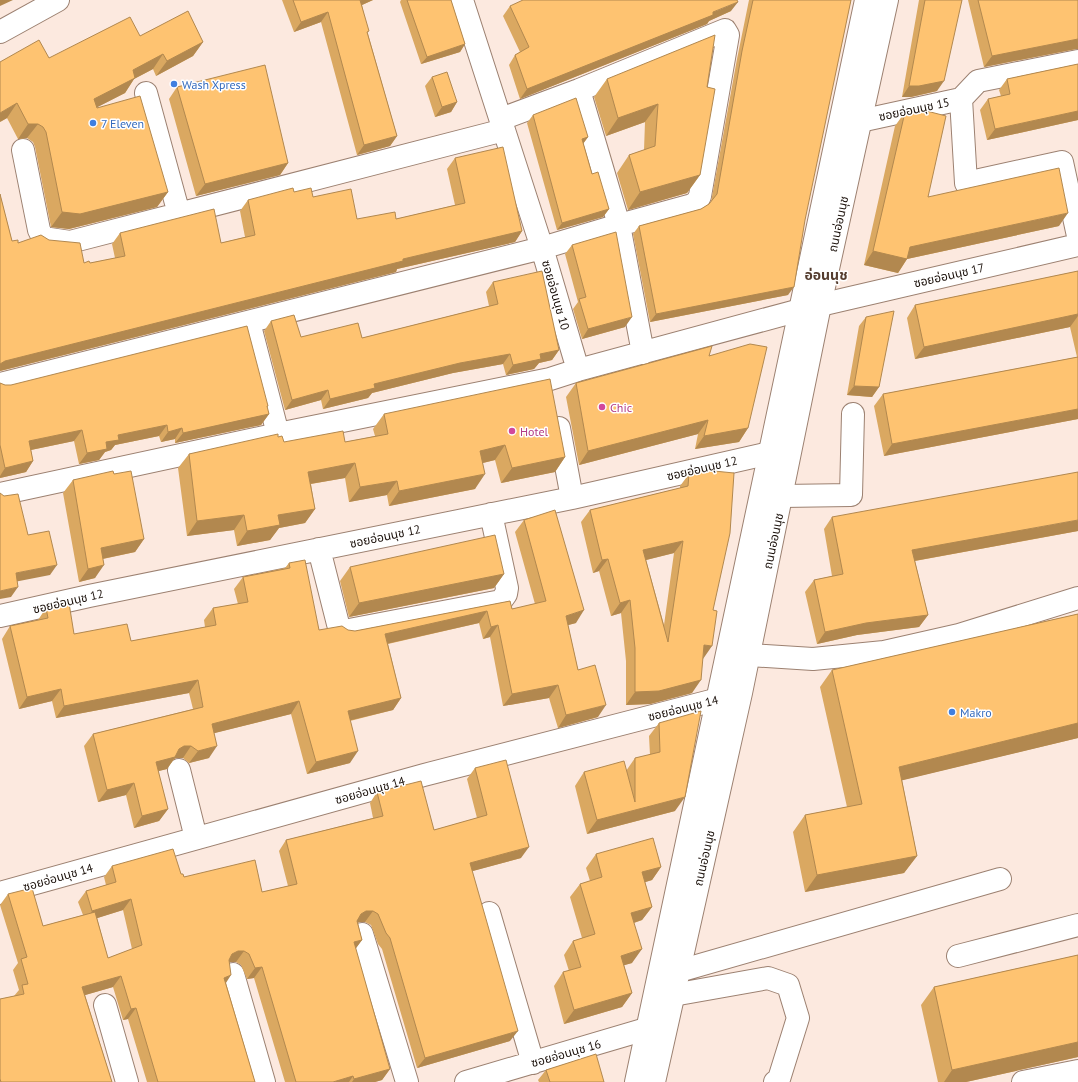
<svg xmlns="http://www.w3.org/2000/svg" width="1078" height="1082" font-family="'PT Sans','Noto Sans Thai',sans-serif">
<rect width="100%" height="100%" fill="#fce9df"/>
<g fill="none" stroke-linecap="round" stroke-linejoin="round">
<!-- minor casing -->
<g stroke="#9c8171" stroke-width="24">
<path id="minor" d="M 462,0 L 542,248 L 578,370
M 0,32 L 58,0
M 579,90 L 619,225 L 643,353
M 146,93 L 179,214
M 961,99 L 966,183 L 1062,162 L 1078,236
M 860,121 L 961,99 L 978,81 L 1078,61
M 23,150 L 39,230 L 43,238 L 70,242 L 504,130
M 820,305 L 1078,245
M 249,322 L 278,434
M 0,384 L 542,248 L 619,225 L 692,205 L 697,202 L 700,196 L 728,35 L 725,30 L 579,90 L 501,119
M 559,428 L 572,498
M 0,494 L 278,434 L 550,379 L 578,370 L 800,310
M 782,496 L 851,495 L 853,414
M 319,549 L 338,624 L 344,631 L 501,601 L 506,594 L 507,588 L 491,514
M 0,616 L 89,596 L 572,498 L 770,453
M 749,655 L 813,659 L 884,652 L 959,635 L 1078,598
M 179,770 L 196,838
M 0,893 L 424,775 L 734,695
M 489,913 L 533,1063
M 362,934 L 407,1082
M 958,956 L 1078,925
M 679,971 L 1000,879
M 233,974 L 264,1082
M 656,997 L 673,995 L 768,978 L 788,985 L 798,1018 L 779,1079 L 775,1082
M 105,1005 L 127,1082
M 466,1082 L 663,1024
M 1023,1082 L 1078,1071"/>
</g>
<!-- major casing -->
<g stroke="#9c8171" stroke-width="24">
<path id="major" d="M 636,1082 L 866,0
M 654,1082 L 741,693 L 820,305 L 887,0"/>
</g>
<!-- minor -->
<use href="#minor" stroke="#fff" stroke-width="22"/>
<!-- major -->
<use href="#major" stroke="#fff" stroke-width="22"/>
</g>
<!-- wall -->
<path fill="#daa861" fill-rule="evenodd" d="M 282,0 L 373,0 L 362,5 L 368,34 L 397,136 L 390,146 L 357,155 L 321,22 L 294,32 Z
M 401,0 L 451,0 L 465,44 L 460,52 L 421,64 L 400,2 Z
M 749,0 L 851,0 L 788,295 L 650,322 L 633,234 L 639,226 L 701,209 L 709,204 L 711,202 L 737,59 Z
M 919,0 L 962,0 L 937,91 L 911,97 L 902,97 Z
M 968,0 L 1078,0 L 1078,49 L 1076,49 L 984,67 Z
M 510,6 L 731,11 L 709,21 L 707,24 L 520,99 L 509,65 L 515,55 L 520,52 L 503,16 Z
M 140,36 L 203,42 L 193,56 L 156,76 L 153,69 L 134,79 L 125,93 L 97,107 L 168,192 L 157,207 L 69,229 L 51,227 L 35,147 L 33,142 L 27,138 L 18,139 L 7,118 L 0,122 L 49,58 Z
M 1078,64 L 1078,120 L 987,140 L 980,110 L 988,99 L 1001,96 L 999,90 L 1007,79 Z
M 432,77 L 457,102 L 451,112 L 435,117 L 425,86 Z
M 607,79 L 707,87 L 700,175 L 687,193 L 628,210 L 617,173 L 629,155 L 644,150 L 645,122 L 606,136 L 594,97 Z
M 177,87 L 288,163 L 280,175 L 196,196 L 169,99 Z
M 905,112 L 928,197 L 1059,226 L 907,259 L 898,273 L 864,265 L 895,126 Z
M 533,115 L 588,137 L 583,144 L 592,174 L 609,209 L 603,217 L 557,230 L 527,123 Z
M 455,158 L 522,231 L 515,242 L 397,269 L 396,272 L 0,371 L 0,194 L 12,241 L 84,263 L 90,263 L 115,258 L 112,244 L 120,233 L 221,243 L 245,237 L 240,211 L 248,200 L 294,192 L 313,197 L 357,219 L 396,219 L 455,205 L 447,169 Z
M 572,245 L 625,327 L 582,339 L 573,309 L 578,302 L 565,254 Z
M 1078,271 L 1078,419 L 884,456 L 874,406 L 883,394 L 1077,357 L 1070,327 L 915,359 L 907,318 L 915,305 Z
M 493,282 L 559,350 L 552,360 L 539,363 L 534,369 L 506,375 L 503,364 L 453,373 L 372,393 L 368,398 L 323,409 L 321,400 L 285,410 L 264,331 L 271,321 L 301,337 L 362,338 L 489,306 L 486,292 Z
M 866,317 L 879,387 L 872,397 L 847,395 L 859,326 Z
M 709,356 L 748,428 L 739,442 L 695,449 L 698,434 L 579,465 L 566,397 L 576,383 Z
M 0,383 L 5,385 L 267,407 L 269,414 L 261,425 L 175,443 L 175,439 L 161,442 L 159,436 L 115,445 L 111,450 L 105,452 L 99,460 L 79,464 L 74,441 L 31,450 L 33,461 L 26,472 L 0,478 Z
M 384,414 L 565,457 L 555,472 L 501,483 L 495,460 L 483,463 L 475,489 L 389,506 L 387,495 L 349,502 L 345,478 L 311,484 L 315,509 L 305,523 L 279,528 L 270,540 L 237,546 L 234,530 L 187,536 L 178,468 L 189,454 L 278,437 L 284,442 L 345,442 L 375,436 L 373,429 Z
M 114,474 L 144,539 L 135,552 L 103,559 L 95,578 L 79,582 L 63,493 L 73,480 Z
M 689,474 L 713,610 L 703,658 L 692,693 L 650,704 L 626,705 L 626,661 L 621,613 L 611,616 L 599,571 L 593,573 L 581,522 L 590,510 L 680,488 L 680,486 ZM 674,553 L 664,625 L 646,560 Z
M 832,517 L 1078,531 L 915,561 L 928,615 L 919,627 L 857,635 L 817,644 L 805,592 L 814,580 L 832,576 L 824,529 Z
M 524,520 L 576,623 L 568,625 L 578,670 L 598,717 L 558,728 L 549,698 L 503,706 L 490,637 L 483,639 L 479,623 L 388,644 L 401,698 L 393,710 L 350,721 L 350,763 L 307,774 L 291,714 L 214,733 L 209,758 L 189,763 L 183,758 L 176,758 L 174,759 L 167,769 L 158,771 L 168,809 L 159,821 L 134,828 L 126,795 L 98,802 L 84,746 L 93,734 L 193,709 L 189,693 L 56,718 L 52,701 L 19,709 L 2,639 L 10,626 L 38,620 L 46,608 L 74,634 L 131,641 L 205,627 L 204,620 L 213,608 L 238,604 L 234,589 L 243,577 L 285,568 L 289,563 L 319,630 L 355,631 L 510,601 L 512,609 L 535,604 L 515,532 Z
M 350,567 L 504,574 L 494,588 L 349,617 L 340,581 Z
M 1078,614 L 1078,738 L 902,780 L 917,856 L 904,873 L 805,892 L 793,832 L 805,815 L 847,807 L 820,687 L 832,670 Z
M 659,723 L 675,811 L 587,834 L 575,786 L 584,772 L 626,771 L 635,758 L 650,755 L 649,736 Z
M 475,768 L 521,858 L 472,871 L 510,1041 L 417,1068 L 382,949 L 378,944 L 371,925 L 365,922 L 359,922 L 358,923 L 362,940 L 355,949 L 390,1069 L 382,1080 L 375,1082 L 285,1082 L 254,978 L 247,979 L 241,965 L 236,962 L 229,962 L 226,983 L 255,1082 L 147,1082 L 128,1019 L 123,1020 L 113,987 L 85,995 L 112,1082 L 0,1082 L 0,999 L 14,996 L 19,990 L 13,970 L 18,963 L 0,905 L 8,894 L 43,926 L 83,915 L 78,902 L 86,891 L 106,885 L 104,877 L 112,866 L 181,874 L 184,877 L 262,892 L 288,886 L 279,851 L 286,840 L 373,818 L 370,803 L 377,792 L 434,830 L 477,818 L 467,779 ZM 123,910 L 132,949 L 108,958 L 97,918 Z
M 596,854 L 661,867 L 652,880 L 645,882 L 652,907 L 642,920 L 634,923 L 632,963 L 624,965 L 632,993 L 622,1007 L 564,1024 L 554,986 L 563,972 L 569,971 L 564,955 L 573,941 L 582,938 L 570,897 L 580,884 L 590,881 L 586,868 Z
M 1078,955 L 1078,1057 L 966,1082 L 938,1082 L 921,1005 L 934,987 Z
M 546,1070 L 604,1082 L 539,1082 L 538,1080 Z"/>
<!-- shaded-wall -->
<path fill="#b2884f" d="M 0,0 L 13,0 L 0,6 Z
M 359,0 L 373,0 L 353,9 Z
M 738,2 L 731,11 L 709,21 L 707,24 L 520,99 L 527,89 Z
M 328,12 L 321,22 L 294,32 L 301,22 Z
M 1078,39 L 1078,49 L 1076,49 L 984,67 L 992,56 Z
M 203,42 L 193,56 L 156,76 L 167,61 Z
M 465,44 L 460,52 L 421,64 L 427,57 Z
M 163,54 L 153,69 L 134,79 L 125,93 L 84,114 L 94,99 L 133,70 Z
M 944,81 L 937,91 L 911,97 L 902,97 L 909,86 Z
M 457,102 L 451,112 L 435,117 L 442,107 Z
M 17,103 L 7,118 L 0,122 L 0,113 Z
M 658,104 L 645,122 L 606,136 L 618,118 Z
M 1078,111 L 1078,120 L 987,140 L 995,129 Z
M 28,124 L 38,124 L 27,138 L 18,139 Z
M 397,136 L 390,146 L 357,155 L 364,145 Z
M 588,137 L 582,145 L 582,139 Z
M 288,163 L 280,175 L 196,196 L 205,184 Z
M 700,175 L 687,193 L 628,210 L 640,192 Z
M 168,192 L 157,207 L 69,229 L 51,227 L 62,212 Z
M 609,209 L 603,217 L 557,230 L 562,223 Z
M 1068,213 L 1059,226 L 907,259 L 898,273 L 864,265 L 873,251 L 910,247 Z
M 522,231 L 515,242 L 397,269 L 396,272 L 0,371 L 0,364 L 5,361 L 403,259 Z
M 794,287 L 788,295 L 650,322 L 656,314 Z
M 1078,314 L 1078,316 L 1070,327 L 915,359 L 924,347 Z
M 632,317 L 625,327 L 582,339 L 588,329 Z
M 559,350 L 552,360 L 539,363 L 534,369 L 506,375 L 513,365 L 540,354 Z
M 510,354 L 503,364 L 453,373 L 372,393 L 368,398 L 323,409 L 330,399 L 374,384 L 460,363 Z
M 854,386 L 879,387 L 872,397 L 847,395 Z
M 328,390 L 321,400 L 285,410 L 292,400 Z
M 268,406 L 261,416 L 269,414 L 261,425 L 175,443 L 183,433 Z
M 1078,409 L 1078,419 L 884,456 L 892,444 Z
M 708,420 L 698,434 L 579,465 L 588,451 Z
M 167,425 L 159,436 L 115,445 L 111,450 L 105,452 L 99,460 L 79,464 L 87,453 L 118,435 Z
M 182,428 L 175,439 L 161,442 L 168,432 Z
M 748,428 L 739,442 L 695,449 L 704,436 Z
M 82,430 L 74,441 L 21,452 L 29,441 Z
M 505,445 L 495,460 L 470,466 L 480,451 Z
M 565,457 L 555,472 L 501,483 L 512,468 Z
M 33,461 L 26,472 L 0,478 L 0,476 L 5,468 Z
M 355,463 L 345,478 L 298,486 L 308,472 Z
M 485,474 L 475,489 L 389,506 L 399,491 Z
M 397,481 L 387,495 L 349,502 L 360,487 Z
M 315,509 L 305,523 L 279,528 L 270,540 L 237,546 L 247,531 L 278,515 Z
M 244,515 L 234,530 L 187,536 L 197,521 Z
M 1078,520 L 1078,531 L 903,563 L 912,550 Z
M 144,539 L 135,552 L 92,561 L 101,548 Z
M 683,541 L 674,553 L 634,563 L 643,550 Z
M 608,559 L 599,571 L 593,573 L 602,560 Z
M 57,565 L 50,575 L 9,583 L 16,573 Z
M 104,565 L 95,578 L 79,582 L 88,569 Z
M 504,574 L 494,588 L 349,617 L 359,603 Z
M 18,587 L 11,597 L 0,599 L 0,591 Z
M 630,600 L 621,613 L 611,616 L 620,603 Z
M 584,610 L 576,623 L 557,628 L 566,616 Z
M 487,611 L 479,623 L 377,646 L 385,634 Z
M 928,615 L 919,627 L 857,635 L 817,644 L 825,632 L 866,623 Z
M 498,625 L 490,637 L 483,639 L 491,627 Z
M 704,645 L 712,646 L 703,659 Z
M 198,680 L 189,693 L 56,718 L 64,706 Z
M 701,680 L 692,693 L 650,704 L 626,705 L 635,692 Z
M 558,685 L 549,698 L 503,706 L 512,694 Z
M 61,689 L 52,701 L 19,709 L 27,697 Z
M 401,698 L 393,710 L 339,723 L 348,711 Z
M 299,701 L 291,714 L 203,736 L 212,724 Z
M 606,705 L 598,717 L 558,728 L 566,715 Z
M 1078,723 L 1078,738 L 887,784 L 899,767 Z
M 184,746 L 191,746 L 183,758 L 176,758 L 174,759 L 167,769 L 147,774 L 156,762 Z
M 217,746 L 209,758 L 189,763 L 198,751 Z
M 358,751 L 350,763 L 307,774 L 316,762 Z
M 134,783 L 126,795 L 98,802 L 107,790 Z
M 685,797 L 675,811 L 587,834 L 597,820 Z
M 168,809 L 159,821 L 134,828 L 142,816 Z
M 529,847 L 521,858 L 462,874 L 470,863 Z
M 917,856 L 904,873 L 805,892 L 817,875 Z
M 661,867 L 652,880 L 633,886 L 642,872 Z
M 131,899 L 123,910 L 85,922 L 92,911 Z
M 652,907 L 642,920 L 621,927 L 631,913 Z
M 366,911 L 373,911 L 365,922 L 359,922 L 353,925 L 361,914 Z
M 362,940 L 354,951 L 354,942 Z
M 642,949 L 632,963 L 611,969 L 621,956 Z
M 238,951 L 244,951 L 236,962 L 230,962 L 224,965 L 232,954 Z
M 262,967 L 254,978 L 247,979 L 255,968 Z
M 231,975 L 224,986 L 224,978 Z
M 121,976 L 113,987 L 75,998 L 82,987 Z
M 632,993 L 622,1007 L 564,1024 L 574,1010 Z
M 136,1008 L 128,1019 L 123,1020 L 131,1009 Z
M 518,1031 L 510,1041 L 417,1068 L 425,1058 Z
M 1078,1042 L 1078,1057 L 966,1082 L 944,1082 L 952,1070 Z
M 390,1069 L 382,1080 L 375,1082 L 352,1082 L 354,1079 Z
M 353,1076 L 349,1082 L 333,1082 Z"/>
<!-- building -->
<path fill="#fec371" stroke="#b2884f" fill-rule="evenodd" d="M 293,0 L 360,0 L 369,31 L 367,32 L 397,136 L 364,145 L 328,12 L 301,22 Z
M 407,0 L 451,0 L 465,44 L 427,57 Z
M 523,0 L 737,0 L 738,2 L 713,12 L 713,15 L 527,89 L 515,55 L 529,47 L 510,6 Z
M 753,0 L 851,0 L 805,220 L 794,287 L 656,314 L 639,226 L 701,209 L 709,204 L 717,194 L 742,51 Z
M 925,0 L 962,0 L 944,81 L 919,86 L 909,86 Z
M 978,0 L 1078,0 L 1078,39 L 992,56 Z
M 188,11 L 203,42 L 167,61 L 163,54 L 133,70 L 135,78 L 94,99 L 97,108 L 140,96 L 168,192 L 80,214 L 62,212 L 46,132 L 43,127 L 38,124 L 28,124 L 17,103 L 0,113 L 0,62 L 39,40 L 49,58 L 130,17 L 140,36 Z
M 715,35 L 707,87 L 715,89 L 700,175 L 640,192 L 629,155 L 655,146 L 658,104 L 618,118 L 607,79 Z
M 1078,64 L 1078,111 L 995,129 L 988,99 L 1010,94 L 1007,79 Z
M 265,65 L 288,163 L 205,184 L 177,87 Z
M 447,72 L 457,102 L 442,107 L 432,77 Z
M 576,98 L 588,137 L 582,139 L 592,174 L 598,172 L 609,209 L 562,223 L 533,115 Z
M 919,109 L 946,116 L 928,197 L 1059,168 L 1068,213 L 910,247 L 907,259 L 873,251 L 905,112 Z
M 503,147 L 522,231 L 403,259 L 403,261 L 5,361 L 0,364 L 0,194 L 12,241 L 18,240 L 18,243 L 41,235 L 49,240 L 80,243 L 84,263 L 89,261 L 90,263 L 125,256 L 120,233 L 214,209 L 221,243 L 255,235 L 248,200 L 293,188 L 294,192 L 311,188 L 313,197 L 351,189 L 357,219 L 395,212 L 396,219 L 465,203 L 455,158 Z
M 616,232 L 632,317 L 588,329 L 579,299 L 586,297 L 572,245 Z
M 542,271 L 559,350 L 540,354 L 541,359 L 513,365 L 510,354 L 460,363 L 374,384 L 375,388 L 330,399 L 328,390 L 292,400 L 271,321 L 294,315 L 301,337 L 358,323 L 362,338 L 498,304 L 493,282 Z
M 1078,271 L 1078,314 L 924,347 L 915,305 Z
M 894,311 L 879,387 L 854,386 L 866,317 Z
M 247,326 L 268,406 L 267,406 L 269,414 L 183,433 L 182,428 L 168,432 L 167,425 L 118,435 L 119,440 L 106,442 L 107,449 L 87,453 L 82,430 L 29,441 L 33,461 L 5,468 L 0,445 L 0,383 L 5,385 L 11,385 Z
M 750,344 L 767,347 L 748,428 L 704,436 L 708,420 L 588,451 L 576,383 L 712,346 L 709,356 Z
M 1078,357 L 1078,409 L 892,444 L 883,394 Z
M 550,379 L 565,457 L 512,468 L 505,445 L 480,451 L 485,474 L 399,491 L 397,481 L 360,487 L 355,463 L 308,472 L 315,509 L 278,515 L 280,525 L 247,531 L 244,515 L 197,521 L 189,454 L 278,434 L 278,437 L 282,436 L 284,442 L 343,431 L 345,442 L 388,434 L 384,414 Z
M 704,470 L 734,473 L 730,533 L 713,610 L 717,611 L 712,646 L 704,645 L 701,680 L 659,691 L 635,692 L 635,648 L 630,600 L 620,603 L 608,559 L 602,560 L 590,510 L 688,486 L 689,474 ZM 683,541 L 668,642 L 643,550 Z
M 113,471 L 114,474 L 131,471 L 144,539 L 101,548 L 104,565 L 88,569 L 73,480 Z
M 1078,472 L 1078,520 L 912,550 L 928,615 L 866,623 L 825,632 L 814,580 L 843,574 L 832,517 Z
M 0,493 L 4,496 L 18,494 L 28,535 L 49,531 L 57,565 L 16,573 L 18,587 L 0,591 Z
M 555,510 L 584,610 L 566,616 L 578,670 L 595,665 L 606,705 L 566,715 L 558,685 L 512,694 L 498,625 L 491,627 L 487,611 L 385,634 L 401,698 L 348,711 L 358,751 L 316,762 L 299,701 L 212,724 L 217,746 L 198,751 L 191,746 L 184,746 L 179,749 L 175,757 L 156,762 L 168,809 L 142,816 L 134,783 L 107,790 L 93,734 L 203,707 L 198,680 L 64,706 L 61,689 L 27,697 L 10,626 L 48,618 L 46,608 L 69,603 L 74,634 L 127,624 L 131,641 L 216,625 L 213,608 L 248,602 L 243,577 L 290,568 L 289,563 L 305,560 L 319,630 L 342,626 L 348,630 L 355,631 L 510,601 L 512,609 L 546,601 L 524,520 Z
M 495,535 L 504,574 L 359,603 L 350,567 Z
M 1078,614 L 1078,723 L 899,767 L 917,856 L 817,875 L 805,815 L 862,804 L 832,670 Z
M 701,711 L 685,797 L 597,820 L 584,772 L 624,761 L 635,802 L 635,758 L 660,752 L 659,723 Z
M 506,760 L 529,847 L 470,863 L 518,1031 L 425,1058 L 390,938 L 386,933 L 378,914 L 373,911 L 366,911 L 361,914 L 357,921 L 362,940 L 354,942 L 390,1069 L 354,1079 L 353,1076 L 333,1082 L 296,1082 L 262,967 L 255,968 L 249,954 L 244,951 L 238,951 L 232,954 L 229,960 L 231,975 L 224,978 L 255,1082 L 158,1082 L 136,1008 L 131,1009 L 121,976 L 82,987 L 112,1082 L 1,1082 L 0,1079 L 0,999 L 24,994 L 22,985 L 28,984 L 21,959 L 27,957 L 8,894 L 32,888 L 43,926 L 95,912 L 108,958 L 142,945 L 131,899 L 92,911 L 86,891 L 116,882 L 112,866 L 173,849 L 181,874 L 183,874 L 184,877 L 255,860 L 262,892 L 297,884 L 286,840 L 383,816 L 377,792 L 421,781 L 434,830 L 487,815 L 475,768 Z
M 653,838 L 661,867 L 642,872 L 652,907 L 631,913 L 642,949 L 621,956 L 632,993 L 574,1010 L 563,972 L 581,967 L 573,941 L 595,934 L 580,884 L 602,877 L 596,854 Z
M 1078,955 L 1078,1042 L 952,1070 L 934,987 Z
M 596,1054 L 604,1082 L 550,1082 L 546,1070 Z"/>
<!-- markers -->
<g fill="#3f7fe0" stroke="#fff" stroke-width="1.5">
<circle cx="174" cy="84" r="4"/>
<circle cx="93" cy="123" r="4"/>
<circle cx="952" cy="712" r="4"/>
</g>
<g fill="#d1479c" stroke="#fff" stroke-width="1.5">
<circle cx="602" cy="407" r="4"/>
<circle cx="512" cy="431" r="4"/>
</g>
<g text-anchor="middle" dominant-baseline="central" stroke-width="3" stroke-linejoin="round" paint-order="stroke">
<!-- shop labels -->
<g font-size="12" fill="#366cbe" stroke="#fff" text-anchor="start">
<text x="182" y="84">Wash Xpress</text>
<text x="101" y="123">7 Eleven</text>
<text x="960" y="712">Makro</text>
</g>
<!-- street labels -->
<g font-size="12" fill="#1b110b" stroke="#fff">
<text transform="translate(914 109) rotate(-12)">ซอยอ่อนนุช 15</text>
<text transform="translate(838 224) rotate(-78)">ถนนอ่อนนุช</text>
<text transform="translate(949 275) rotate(-13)">ซอยอ่อนนุช 17</text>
<text transform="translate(556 295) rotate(74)">ซอยอ่อนนุช 10</text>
<text transform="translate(702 468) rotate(-13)">ซอยอ่อนนุช 12</text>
<text transform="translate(385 536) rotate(-12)">ซอยอ่อนนุช 12</text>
<text transform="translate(773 541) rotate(-78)">ถนนอ่อนนุช</text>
<text transform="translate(68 601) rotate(-13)">ซอยอ่อนนุช 12</text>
<text transform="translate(683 708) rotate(-14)">ซอยอ่อนนุช 14</text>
<text transform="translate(370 790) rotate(-16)">ซอยอ่อนนุช 14</text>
<text transform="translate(704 858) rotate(-77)">ถนนอ่อนนุช</text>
<text transform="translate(58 877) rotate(-16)">ซอยอ่อนนุช 14</text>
<text transform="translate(566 1053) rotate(-16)">ซอยอ่อนนุช 16</text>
</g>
<!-- hotel labels -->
<g font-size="12" fill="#b23c85" stroke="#fff" text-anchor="start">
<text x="610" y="407">Chic</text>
<text x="520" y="431">Hotel</text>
</g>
<!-- quarter labels -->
<g font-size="14" font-weight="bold" fill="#553d2f" stroke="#fff">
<text x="826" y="275">อ่อนนุช</text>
</g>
</g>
</svg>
